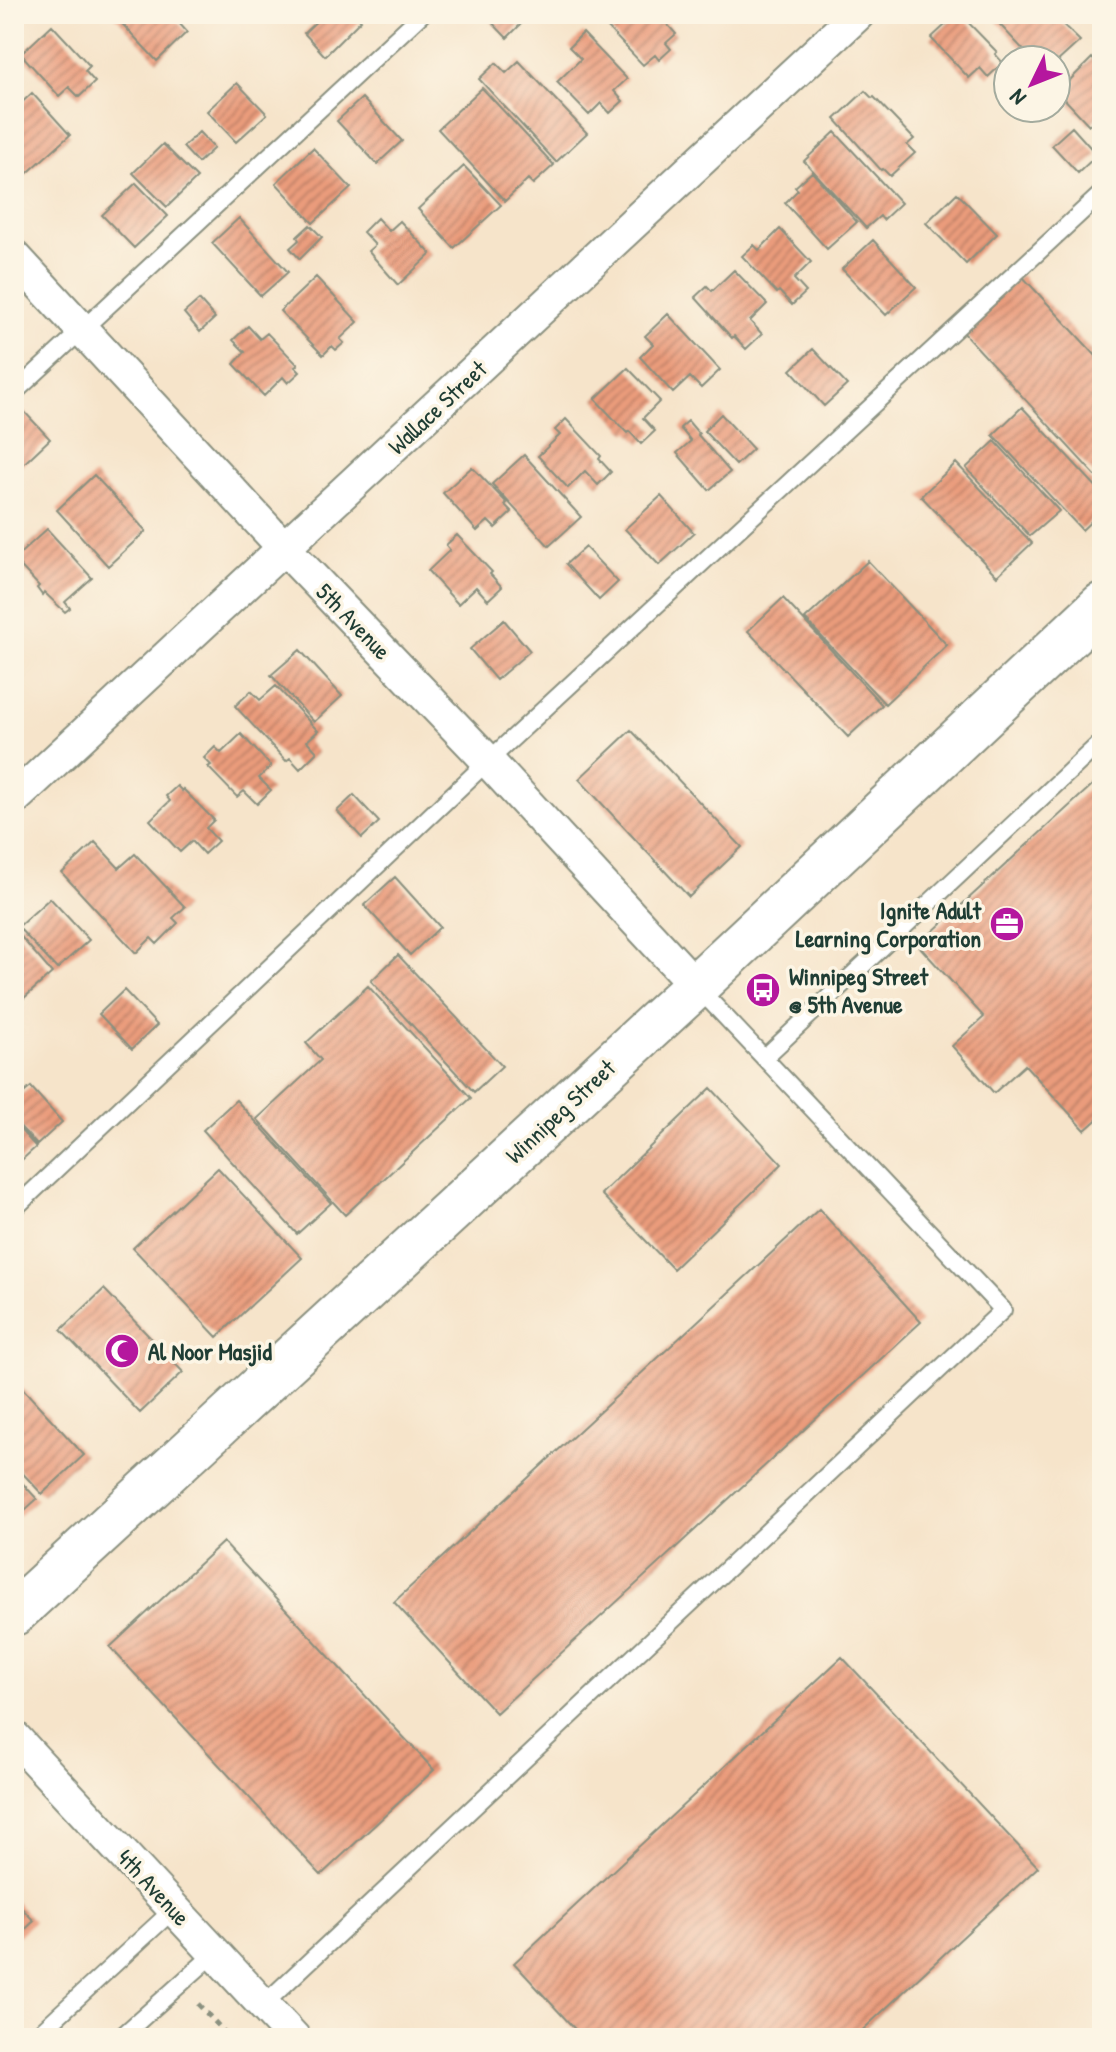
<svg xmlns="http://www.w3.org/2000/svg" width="1116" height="2052" font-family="'Patrick Hand',sans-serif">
<defs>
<pattern id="building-hatch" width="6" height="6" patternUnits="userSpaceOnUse" patternTransform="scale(2)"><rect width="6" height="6" fill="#ea9b7b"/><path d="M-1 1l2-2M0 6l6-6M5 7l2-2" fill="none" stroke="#bd8066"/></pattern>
</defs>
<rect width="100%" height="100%" fill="#fcf5e5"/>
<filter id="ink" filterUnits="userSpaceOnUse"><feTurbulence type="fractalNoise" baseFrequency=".0125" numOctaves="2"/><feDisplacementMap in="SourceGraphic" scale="16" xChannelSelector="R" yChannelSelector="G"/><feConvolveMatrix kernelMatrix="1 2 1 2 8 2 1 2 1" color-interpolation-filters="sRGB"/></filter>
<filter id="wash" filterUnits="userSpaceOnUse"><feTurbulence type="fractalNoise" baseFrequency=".006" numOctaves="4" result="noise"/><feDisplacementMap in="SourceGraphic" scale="32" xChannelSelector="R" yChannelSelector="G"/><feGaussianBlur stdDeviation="1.8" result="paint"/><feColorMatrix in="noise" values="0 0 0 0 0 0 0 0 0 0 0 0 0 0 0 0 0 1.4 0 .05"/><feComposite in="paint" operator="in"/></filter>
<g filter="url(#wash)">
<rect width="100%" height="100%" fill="#f6e4ca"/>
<g id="blocks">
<!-- building -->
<path fill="url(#building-hatch)" d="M 113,14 L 171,14 L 187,32 L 157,61 Z
M 317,14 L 355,14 L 361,20 L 325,56 L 304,33 L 320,18 Z
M 484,14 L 525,14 L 528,17 L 507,38 Z
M 602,14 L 658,14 L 676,34 L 666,43 L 671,49 L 659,60 L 655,55 L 643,65 L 606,26 L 610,22 Z
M 957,14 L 960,14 L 997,52 L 995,54 L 1003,63 L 988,77 L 980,68 L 969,78 L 931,38 Z
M 990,14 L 1052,14 L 1080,41 L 1056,63 L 1056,60 L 1027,60 L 1030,57 Z
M 52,25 L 90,66 L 85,71 L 95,82 L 79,97 L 69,87 L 59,96 L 21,54 Z
M 583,33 L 627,79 L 614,91 L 623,101 L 610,113 L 601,103 L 589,115 L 557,82 L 581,59 L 569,47 Z
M 1092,58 L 1102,69 L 1102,113 L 1089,125 L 1058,92 Z
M 519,61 L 587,133 L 556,162 L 479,79 L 496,63 L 506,73 Z
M 237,83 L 267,114 L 236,142 L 207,111 Z
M 482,88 L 554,165 L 533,184 L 528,179 L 505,201 L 438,129 Z
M 865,91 L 872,98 L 874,97 L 914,139 L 907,145 L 915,153 L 890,176 L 883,169 L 881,170 L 835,119 Z
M 32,93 L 70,135 L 23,177 L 14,167 L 14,106 L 16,108 Z
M 362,98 L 402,141 L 377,164 L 337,121 Z
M 1072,127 L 1097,155 L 1078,173 L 1052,145 Z
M 199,132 L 214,148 L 198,163 L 183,147 Z
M 835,132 L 901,203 L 883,220 L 880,216 L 866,228 L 804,161 Z
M 163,144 L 197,178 L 167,207 L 133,173 Z
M 313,148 L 351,188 L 313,223 L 276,183 Z
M 464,166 L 501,205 L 454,248 L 418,209 Z
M 812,172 L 857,222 L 827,249 L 785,203 L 798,190 L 795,187 Z
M 136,183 L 168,216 L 134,248 L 102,215 Z
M 957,193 L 997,234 L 966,264 L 926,223 Z
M 239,218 L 288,272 L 261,296 L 212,243 Z
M 377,218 L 389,231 L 400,221 L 431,254 L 398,285 L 368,251 L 375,245 L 363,232 Z
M 310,225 L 322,237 L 300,259 L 290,248 L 299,240 L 297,237 Z
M 780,229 L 811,262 L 794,279 L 806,292 L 792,305 L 779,291 L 777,293 L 742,256 L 754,245 L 759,250 Z
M 873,240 L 916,287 L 886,315 L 842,269 Z
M 734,270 L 767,304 L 750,321 L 762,334 L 746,349 L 734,336 L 732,338 L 695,297 L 707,286 L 712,291 Z
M 1021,275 L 1098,358 L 1102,354 L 1102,483 L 962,331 Z
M 316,277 L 358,322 L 340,339 L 344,343 L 336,350 L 332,346 L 323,355 L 280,311 Z
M 199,300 L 215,318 L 200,332 L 184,313 Z
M 668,314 L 720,370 L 701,388 L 690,377 L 673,393 L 640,357 L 653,344 L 645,336 Z
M 248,326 L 260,339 L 267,333 L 298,365 L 295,367 L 300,372 L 288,383 L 283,377 L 264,396 L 234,364 L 245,352 L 233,340 Z
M 813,349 L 847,385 L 824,406 L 791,370 Z
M 628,368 L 660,401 L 643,418 L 655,431 L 641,444 L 629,431 L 627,433 L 595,399 Z
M 19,406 L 50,439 L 17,470 L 14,467 L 14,411 Z
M 1022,407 L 1102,493 L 1102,511 L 1082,530 L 993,435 Z
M 721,414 L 753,449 L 736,465 L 704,431 Z
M 566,419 L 601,456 L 599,459 L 611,472 L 598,485 L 585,471 L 568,488 L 538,456 L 560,435 L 555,430 Z
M 688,421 L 699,434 L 698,435 L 730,472 L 709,490 L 677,453 L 691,441 L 680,428 Z
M 995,441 L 1059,511 L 1030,536 L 966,468 Z
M 524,455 L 581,517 L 549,546 L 492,484 Z
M 956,463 L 1032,543 L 997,576 L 921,496 Z
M 472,467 L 507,503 L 505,505 L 512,512 L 495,528 L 488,521 L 477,531 L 443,493 Z
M 14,469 L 22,478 L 14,486 Z
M 94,475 L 146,531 L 108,566 L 57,510 Z
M 661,496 L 694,533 L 659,565 L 625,529 Z
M 47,529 L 92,578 L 65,602 L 70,608 L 65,612 L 44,592 L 42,595 L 37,588 L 39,586 L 14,559 Z
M 457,535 L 492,572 L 490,574 L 502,587 L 488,600 L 476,587 L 458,604 L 428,571 L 450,550 L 446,545 Z
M 585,547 L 618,582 L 599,600 L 566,564 Z
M 868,561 L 947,645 L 885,704 L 805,619 Z
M 783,598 L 882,705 L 848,737 L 748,631 Z
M 504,620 L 530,651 L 496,680 L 470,649 Z
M 300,650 L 342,696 L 314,722 L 271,675 Z
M 276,686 L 318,731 L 307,741 L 317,752 L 300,769 L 290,758 L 286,761 L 235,706 L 251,691 L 260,700 Z
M 631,730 L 742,847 L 689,897 L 579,779 Z
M 241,734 L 271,766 L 259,778 L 271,790 L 257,804 L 244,791 L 237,797 L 208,767 L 211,765 L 204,758 L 215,747 L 221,753 Z
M 1102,776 L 1102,1115 L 1085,1130 L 1025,1065 L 994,1093 L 952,1046 L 984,1017 L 918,945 Z
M 177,786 L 182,791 L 183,789 L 214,820 L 206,828 L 218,841 L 204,854 L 192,841 L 180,852 L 150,820 L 170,801 L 166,796 Z
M 354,795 L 379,822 L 362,838 L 337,811 Z
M 95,842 L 119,868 L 135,854 L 185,907 L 173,918 L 178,923 L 157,944 L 151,938 L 136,953 L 62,873 Z
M 395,877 L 440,927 L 410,955 L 364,905 Z
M 50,898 L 89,940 L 57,969 L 18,927 Z
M 16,931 L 52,973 L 24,998 L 14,987 L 14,933 Z
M 398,955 L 502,1066 L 474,1092 L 371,981 Z
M 368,986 L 471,1098 L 345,1215 L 257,1119 L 321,1060 L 306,1043 Z
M 124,990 L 157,1025 L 132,1049 L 99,1014 Z
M 31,1087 L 62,1122 L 37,1145 L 14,1120 L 14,1101 Z
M 711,1088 L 782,1164 L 673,1269 L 601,1194 Z
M 236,1100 L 331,1203 L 297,1234 L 203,1130 Z
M 14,1123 L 36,1147 L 14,1167 Z
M 218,1168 L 302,1258 L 217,1337 L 133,1248 Z
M 819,1209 L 921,1322 L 496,1713 L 394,1602 Z
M 104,1289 L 183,1372 L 140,1413 L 61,1330 Z
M 14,1379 L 84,1455 L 42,1494 L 14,1464 Z
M 14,1474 L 37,1499 L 14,1520 Z
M 223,1542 L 434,1770 L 321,1875 L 110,1647 Z
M 842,1657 L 1038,1867 L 854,2038 L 583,2038 L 514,1963 Z
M 14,1900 L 34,1921 L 14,1940 Z"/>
</g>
</g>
<g filter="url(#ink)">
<use href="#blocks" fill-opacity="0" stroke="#8a907f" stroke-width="2"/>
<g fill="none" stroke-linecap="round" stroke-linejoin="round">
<!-- service casing -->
<g stroke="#8a907f" stroke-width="20">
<path id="service" d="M 14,393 L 422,14
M 764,1058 L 1102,741
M 14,1209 L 488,761 L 1102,193
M 263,2005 L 1003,1310 L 698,988
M 34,2038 L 174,1909
M 120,2038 L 215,1953"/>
</g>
<!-- minor casing -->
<g stroke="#8a907f" stroke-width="36">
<path id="minor" d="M 14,256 L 285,549 L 488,761 L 696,986
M 14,799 L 858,14
M 14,1737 L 294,2038"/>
</g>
<!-- secondary casing -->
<g stroke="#8a907f" stroke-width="48">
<path id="secondary" d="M 14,1613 L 696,986 L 1102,605"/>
</g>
<!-- path -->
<path stroke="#8a907f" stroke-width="5" stroke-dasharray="6 6" stroke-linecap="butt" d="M 198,2004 L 230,2038"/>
<!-- service -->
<use href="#service" stroke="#fff" stroke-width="16"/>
<!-- minor -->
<use href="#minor" stroke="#fff" stroke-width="32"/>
<!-- secondary -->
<use href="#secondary" stroke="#fff" stroke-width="44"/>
</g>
</g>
<!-- icons -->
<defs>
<g id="office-disc" transform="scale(1.8)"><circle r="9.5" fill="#b5179e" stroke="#fcf5e5"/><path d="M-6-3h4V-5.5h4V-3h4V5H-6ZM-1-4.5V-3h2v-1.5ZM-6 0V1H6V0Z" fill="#fff"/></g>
<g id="bus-disc" transform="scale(1.8)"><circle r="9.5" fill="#b5179e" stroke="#fcf5e5"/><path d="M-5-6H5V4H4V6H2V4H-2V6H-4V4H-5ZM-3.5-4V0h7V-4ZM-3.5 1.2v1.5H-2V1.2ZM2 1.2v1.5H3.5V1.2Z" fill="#fff"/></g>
<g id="mosque-disc" transform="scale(1.8)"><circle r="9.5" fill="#b5179e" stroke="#fcf5e5"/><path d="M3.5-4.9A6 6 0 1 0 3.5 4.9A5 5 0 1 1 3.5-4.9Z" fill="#fff"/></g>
</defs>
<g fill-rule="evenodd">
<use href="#office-disc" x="1007" y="924"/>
<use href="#bus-disc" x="763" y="990"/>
<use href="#mosque-disc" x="122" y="1351"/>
</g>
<g text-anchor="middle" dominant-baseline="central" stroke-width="7" stroke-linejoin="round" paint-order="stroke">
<!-- street labels -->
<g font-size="24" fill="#1f3d34" stroke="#fcf5e5">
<text transform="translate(437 407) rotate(-43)">Wallace Street</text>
<text transform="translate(354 621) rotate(46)">5th Avenue</text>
<text transform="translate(560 1111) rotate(-43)">Winnipeg Street</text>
<text transform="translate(154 1887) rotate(47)">4th Avenue</text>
</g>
<!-- poi labels -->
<g font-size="24" font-weight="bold" fill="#1f3d34" stroke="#fcf5e5" text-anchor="start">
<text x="981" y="910" text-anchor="end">Ignite Adult<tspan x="981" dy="28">Learning Corporation</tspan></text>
<text x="789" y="976">Winnipeg Street<tspan x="789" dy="28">@ 5th Avenue</tspan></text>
<text x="148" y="1351">Al Noor Masjid</text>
</g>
</g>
<!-- margin -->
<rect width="1116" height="2052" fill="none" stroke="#fcf5e5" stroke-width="48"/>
<!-- north arrow -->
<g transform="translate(1032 84) rotate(227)"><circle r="38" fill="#fcf5e5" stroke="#a4ab9e" stroke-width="2"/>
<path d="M0-6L14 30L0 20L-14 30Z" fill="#b5179e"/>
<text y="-12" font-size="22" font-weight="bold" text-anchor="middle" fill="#1f3d34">N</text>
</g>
</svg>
